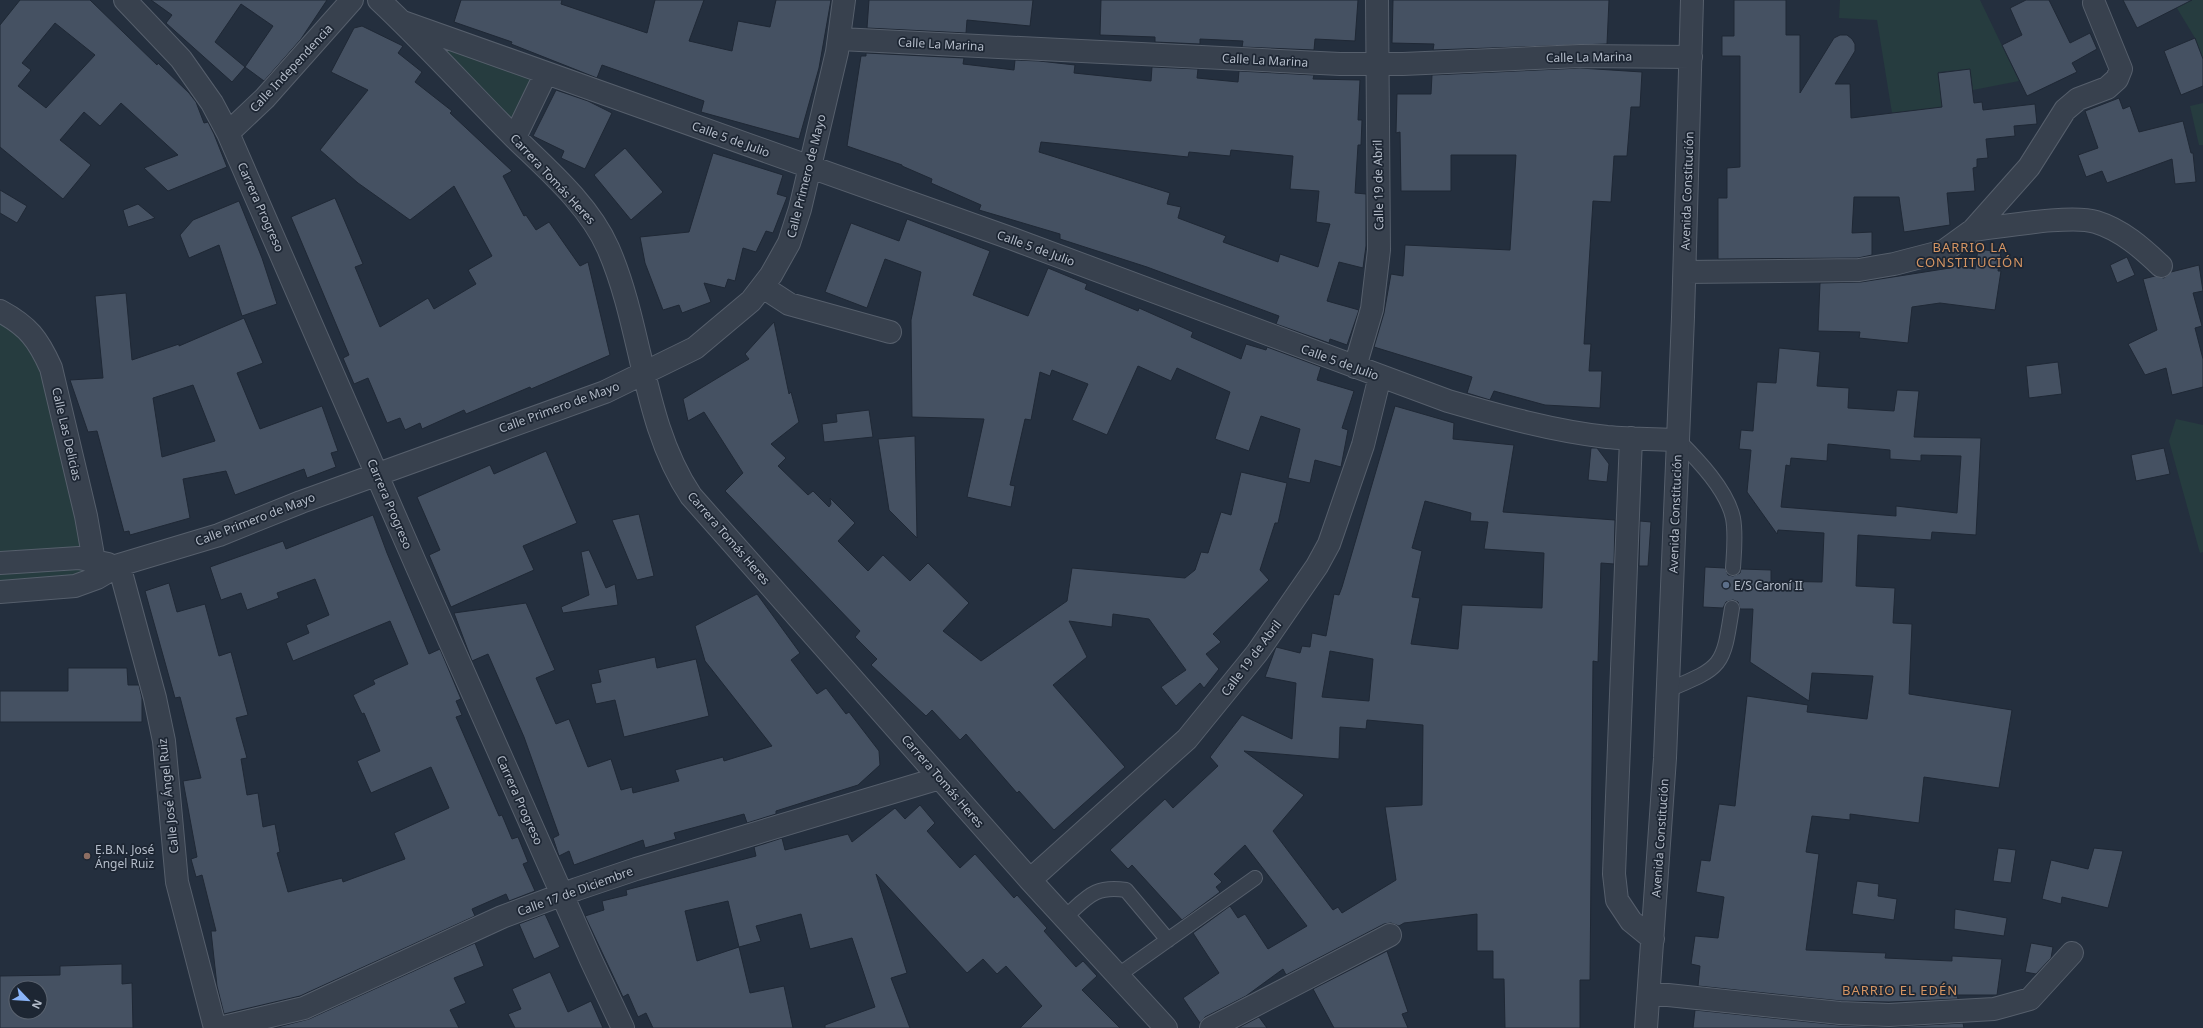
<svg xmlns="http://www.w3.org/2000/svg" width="2203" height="1028" font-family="'Noto Sans',sans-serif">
<rect width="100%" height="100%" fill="#242f3e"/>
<!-- green -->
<path fill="#263c3f" d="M 1840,0 L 1980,0 L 2019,81 L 1973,90 L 1970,69 L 1938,72 L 1942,107 L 1892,113 L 1877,20 L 1839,18 Z
M 2172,0 L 2203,0 L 2203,59 L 2195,38 Z
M 403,22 L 546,73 L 515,137 Z
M 2203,103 L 2203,145 L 2199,145 L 2190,106 Z
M 0,311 L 31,334 L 97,578 L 0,592 Z
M 2176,419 L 2203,425 L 2203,552 L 2200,553 L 2169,441 Z"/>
<!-- building -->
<path fill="#455162" stroke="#1f2835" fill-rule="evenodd" d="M 20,0 L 90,0 L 157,65 L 158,63 L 189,93 L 196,102 L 204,123 L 208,122 L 214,134 L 227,167 L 168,191 L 144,168 L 178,155 L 121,103 L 100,126 L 84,112 L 60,140 L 91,165 L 63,199 L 0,147 L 0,25 ZM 55,23 L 95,55 L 46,108 L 18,86 L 31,70 L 22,63 Z
M 151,0 L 327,0 L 301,39 L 264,81 L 245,67 L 232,82 L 166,23 L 172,15 ZM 241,4 L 273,26 L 245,67 L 215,42 Z
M 461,0 L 562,0 L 561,4 L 647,33 L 655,0 L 704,0 L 689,41 L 732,51 L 738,21 L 770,27 L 776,0 L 831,0 L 819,68 L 799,139 L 701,112 L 704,101 L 602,65 L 597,78 L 511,44 L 512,42 L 454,22 Z
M 869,0 L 1033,0 L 1030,26 L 967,20 L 966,33 L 867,28 Z
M 1101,0 L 1358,0 L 1355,41 L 1315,39 L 1314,50 L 1242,47 L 1243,41 L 1200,39 L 1200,44 L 1155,42 L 1155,37 L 1100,35 Z
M 1393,0 L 1609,0 L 1607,44 L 1433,50 L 1434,44 L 1392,43 Z
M 1734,0 L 1786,0 L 1786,35 L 1800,35 L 1800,93 L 1834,38 L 1840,35 L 1847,35 L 1852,39 L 1855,44 L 1855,51 L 1835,84 L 1850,84 L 1851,118 L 1942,107 L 1938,73 L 1970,69 L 1974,103 L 1982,102 L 1983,110 L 2035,104 L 2037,124 L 2014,126 L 2015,136 L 1986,139 L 1988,158 L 1977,159 L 1977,167 L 1973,168 L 1975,191 L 1947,193 L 1950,225 L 1904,232 L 1899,197 L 1854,197 L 1852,233 L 1872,232 L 1872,255 L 1858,258 L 1718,259 L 1718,198 L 1727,198 L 1727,168 L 1740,167 L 1740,56 L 1722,56 L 1722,36 L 1734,36 Z
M 2026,0 L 2049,0 L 2070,43 L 2090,33 L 2097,49 L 2072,63 L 2077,72 L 2027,96 L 2002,45 L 2022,35 L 2010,8 Z
M 2123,0 L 2192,0 L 2137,28 Z
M 362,26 L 403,46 L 398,53 L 422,72 L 415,82 L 452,111 L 450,113 L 512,171 L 503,176 L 524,216 L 526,215 L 536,230 L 549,222 L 580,266 L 588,262 L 610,355 L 531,389 L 530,387 L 466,414 L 464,410 L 422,429 L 420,423 L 405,430 L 400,418 L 387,423 L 368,378 L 354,384 L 343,358 L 349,355 L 291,217 L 335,198 L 363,264 L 355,267 L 380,327 L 428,298 L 434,309 L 476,284 L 468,270 L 492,256 L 454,186 L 410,220 L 358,183 L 320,150 L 368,90 L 331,72 L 354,28 Z
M 2195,38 L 2203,59 L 2203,86 L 2181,95 L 2164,51 Z
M 866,53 L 964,58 L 963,64 L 1014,70 L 1015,60 L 1039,61 L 1075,65 L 1074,73 L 1151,81 L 1152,67 L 1198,69 L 1197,78 L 1238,82 L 1239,71 L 1314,75 L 1313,79 L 1360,80 L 1358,120 L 1362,120 L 1361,145 L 1358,145 L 1355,193 L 1366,194 L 1366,246 L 1363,268 L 1339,262 L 1327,301 L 1359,310 L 1347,345 L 1330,339 L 1329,343 L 1276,324 L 1279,316 L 1147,267 L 1060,239 L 1060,234 L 979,210 L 981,205 L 931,183 L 932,179 L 902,166 L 902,165 L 847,146 L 861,56 L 866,56 ZM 1041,142 L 1188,157 L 1189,152 L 1230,156 L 1231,150 L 1293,156 L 1290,189 L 1319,191 L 1316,222 L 1330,224 L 1318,267 L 1280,254 L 1278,262 L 1223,242 L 1226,236 L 1178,218 L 1181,207 L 1167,204 L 1170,193 L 1039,152 Z
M 1580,68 L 1642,72 L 1640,107 L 1631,107 L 1627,156 L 1614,156 L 1611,202 L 1593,201 L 1584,344 L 1591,344 L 1589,371 L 1602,371 L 1600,408 L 1545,405 L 1494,391 L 1490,400 L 1467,393 L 1472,377 L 1374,347 L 1384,313 L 1391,274 L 1403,276 L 1405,245 L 1510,250 L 1516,155 L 1451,155 L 1451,191 L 1401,191 L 1400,132 L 1396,133 L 1397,94 L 1431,94 L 1432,75 Z
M 556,90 L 588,101 L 612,113 L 585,169 L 561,158 L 564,151 L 533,136 Z
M 2119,98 L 2123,109 L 2130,106 L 2139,132 L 2183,121 L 2191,153 L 2193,153 L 2196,182 L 2175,184 L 2172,159 L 2107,183 L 2102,171 L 2086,177 L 2078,155 L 2098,148 L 2085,111 Z
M 625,148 L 663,192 L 631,220 L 594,175 Z
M 713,153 L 783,175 L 777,194 L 787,197 L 773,233 L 766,231 L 756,252 L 743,248 L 735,281 L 728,279 L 725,288 L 704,283 L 711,302 L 682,313 L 679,305 L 663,310 L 645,263 L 640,237 L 689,232 Z
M 0,190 L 27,206 L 17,223 L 0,213 Z
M 239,201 L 262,258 L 277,304 L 242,316 L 219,245 L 189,258 L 180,235 L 193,220 Z
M 138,204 L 155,218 L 128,227 L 123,210 Z
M 907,219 L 990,251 L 973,295 L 1028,316 L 1048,268 L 1087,284 L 1085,289 L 1138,311 L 1139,308 L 1193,332 L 1191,337 L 1241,359 L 1246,344 L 1266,350 L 1267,347 L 1321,367 L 1317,380 L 1354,391 L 1342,428 L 1348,430 L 1341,467 L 1315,460 L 1310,483 L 1288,478 L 1300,429 L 1261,416 L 1249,451 L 1215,439 L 1230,392 L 1177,368 L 1171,381 L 1138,366 L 1107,435 L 1072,420 L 1088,384 L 1052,370 L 1050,376 L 1040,372 L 1031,420 L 1025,419 L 1010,485 L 1015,486 L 1011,507 L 967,497 L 984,419 L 912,417 L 911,320 L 921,272 L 885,259 L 867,308 L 825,292 L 851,223 L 899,241 Z
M 1978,249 L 2001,252 L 1998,271 L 2001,271 L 1995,310 L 1940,303 L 1912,307 L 1908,343 L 1859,338 L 1860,332 L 1818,331 L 1820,283 L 1861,282 L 1950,268 L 1950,265 L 1975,269 Z
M 2127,257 L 2135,275 L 2117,283 L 2110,265 Z
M 2199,265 L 2203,291 L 2193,293 L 2202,326 L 2195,328 L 2203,359 L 2203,387 L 2172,395 L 2166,368 L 2145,375 L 2128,344 L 2157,330 L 2143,279 L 2155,276 L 2164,278 L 2171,272 Z
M 126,293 L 132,360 L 179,344 L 179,346 L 244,318 L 263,363 L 237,373 L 260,429 L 322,406 L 338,451 L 331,453 L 336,467 L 307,478 L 304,469 L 235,495 L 226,471 L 183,479 L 190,518 L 130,535 L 129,531 L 124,532 L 97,431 L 88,432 L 70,380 L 103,378 L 95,296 ZM 193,385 L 215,441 L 162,457 L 153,398 Z
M 774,322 L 789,394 L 791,392 L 799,422 L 771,444 L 786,458 L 778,466 L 808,495 L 813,491 L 829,507 L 831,504 L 830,498 L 855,523 L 838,541 L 868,571 L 883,555 L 910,581 L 928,563 L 969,603 L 943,631 L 981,661 L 1067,601 L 1072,568 L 1185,578 L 1195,570 L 1201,552 L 1208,553 L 1221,512 L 1231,515 L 1241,472 L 1287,483 L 1278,523 L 1275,523 L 1260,570 L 1269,580 L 1213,634 L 1221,642 L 1206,654 L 1219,669 L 1204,688 L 1200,683 L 1176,706 L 1161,687 L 1186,670 L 1149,619 L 1113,614 L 1112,627 L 1069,621 L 1087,657 L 1053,685 L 1125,767 L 1054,830 L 1019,791 L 1017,793 L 966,734 L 960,740 L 932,710 L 926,716 L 871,665 L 877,659 L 855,637 L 860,631 L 725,491 L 743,473 L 704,412 L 688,421 L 683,399 L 749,359 L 745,354 Z
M 1779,348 L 1820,352 L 1817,386 L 1849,388 L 1848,408 L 1894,411 L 1897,390 L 1919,391 L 1914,437 L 1981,438 L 1976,535 L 1932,532 L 1931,540 L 1858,535 L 1856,586 L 1895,588 L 1893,623 L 1912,624 L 1909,694 L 2012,710 L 1999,788 L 1924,777 L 1919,823 L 1850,814 L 1850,820 L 1812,816 L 1806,852 L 1819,854 L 1806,950 L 1886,953 L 1885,958 L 1952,961 L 1952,956 L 2002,959 L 1997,995 L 1957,995 L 1958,999 L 1889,1002 L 1841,1001 L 1698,986 L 1700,966 L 1691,964 L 1695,936 L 1718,938 L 1724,897 L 1696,892 L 1701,860 L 1710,861 L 1719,804 L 1735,806 L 1747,696 L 1808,705 L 1807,712 L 1867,719 L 1873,676 L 1812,673 L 1809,701 L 1750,662 L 1753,609 L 1740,609 L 1738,602 L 1733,600 L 1726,602 L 1723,608 L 1703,607 L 1705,567 L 1725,568 L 1728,575 L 1733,576 L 1740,573 L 1741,569 L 1771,570 L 1771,581 L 1822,582 L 1824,533 L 1778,530 L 1777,534 L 1747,492 L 1751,450 L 1739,449 L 1741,430 L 1753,431 L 1757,382 L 1776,383 ZM 1828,444 L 1890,450 L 1890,459 L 1921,461 L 1921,455 L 1961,456 L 1957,513 L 1896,506 L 1896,516 L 1781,507 L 1786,465 L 1790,466 L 1791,458 L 1827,461 Z
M 2058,362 L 2062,394 L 2029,398 L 2026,366 Z
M 1395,406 L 1454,423 L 1453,439 L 1514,445 L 1503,512 L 1615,520 L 1614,564 L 1601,563 L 1598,662 L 1593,661 L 1590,980 L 1580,980 L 1580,1028 L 1505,1028 L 1504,979 L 1493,979 L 1493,951 L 1477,951 L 1477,914 L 1404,923 L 1399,926 L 1391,923 L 1384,924 L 1286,975 L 1283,969 L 1246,996 L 1205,1017 L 1200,1023 L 1183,998 L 1219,973 L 1193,933 L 1230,906 L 1238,918 L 1245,914 L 1268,949 L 1307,926 L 1245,845 L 1214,874 L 1222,882 L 1216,887 L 1220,892 L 1182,920 L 1132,865 L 1128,869 L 1110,850 L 1165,799 L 1173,808 L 1218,766 L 1210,757 L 1242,715 L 1292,739 L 1296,683 L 1265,677 L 1276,647 L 1300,653 L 1302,646 L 1310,647 L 1312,633 L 1326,636 L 1334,594 L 1339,595 L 1342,587 ZM 1425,501 L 1471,513 L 1470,521 L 1488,522 L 1484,549 L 1544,553 L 1542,608 L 1462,605 L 1458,649 L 1411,644 L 1420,598 L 1412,597 L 1422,551 L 1412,548 ZM 1330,651 L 1373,659 L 1369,701 L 1322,697 ZM 1367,720 L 1423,725 L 1422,805 L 1385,807 L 1396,880 L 1342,913 L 1338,907 L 1333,910 L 1273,831 L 1304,795 L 1244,751 L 1339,759 L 1340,727 L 1366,729 Z
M 869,410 L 873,437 L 824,442 L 822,424 L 837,422 L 836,414 Z
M 915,436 L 917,538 L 889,510 L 878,439 Z
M 1591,448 L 1597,448 L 1609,464 L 1607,482 L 1588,480 Z
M 2164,448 L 2170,474 L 2136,481 L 2131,455 Z
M 546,451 L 577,523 L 523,546 L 534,570 L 451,607 L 429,555 L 440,550 L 417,497 L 490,465 L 494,474 Z
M 639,514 L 654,576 L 637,580 L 612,520 Z
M 373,515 L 387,553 L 429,654 L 440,649 L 451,675 L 461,699 L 456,701 L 462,715 L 456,717 L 499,816 L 502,815 L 512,839 L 518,837 L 528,862 L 523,864 L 535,891 L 509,901 L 506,894 L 472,909 L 475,916 L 300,996 L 224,1014 L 217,986 L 211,931 L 216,931 L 202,875 L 196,877 L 191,859 L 197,857 L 183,781 L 201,778 L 180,697 L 175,698 L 145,591 L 169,583 L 177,612 L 205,604 L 219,656 L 231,652 L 248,715 L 236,718 L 247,758 L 241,759 L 247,795 L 258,793 L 263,827 L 275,824 L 280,852 L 277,853 L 288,892 L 342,878 L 343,882 L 405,859 L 394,833 L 449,808 L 431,767 L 371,793 L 357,761 L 380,751 L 364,713 L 362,714 L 353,695 L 375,684 L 373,680 L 408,664 L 390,621 L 293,661 L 286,643 L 309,633 L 306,625 L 329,615 L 315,579 L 277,593 L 279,598 L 247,610 L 241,593 L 221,600 L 210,567 L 283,541 L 286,549 Z
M 1640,521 L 1651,522 L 1648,566 L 1639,566 Z
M 589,550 L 606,588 L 615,584 L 618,605 L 563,613 L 561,607 L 589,595 L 581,552 Z
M 757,594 L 800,653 L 791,660 L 817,694 L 826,688 L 846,714 L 849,712 L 879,751 L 880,765 L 858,785 L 776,811 L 776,814 L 747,823 L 744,814 L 674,833 L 676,839 L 645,848 L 643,840 L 574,865 L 569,851 L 559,856 L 553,838 L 559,835 L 524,737 L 488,654 L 472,661 L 454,613 L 526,603 L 555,670 L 536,678 L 556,724 L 569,719 L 588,767 L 611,759 L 621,790 L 632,787 L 633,793 L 679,781 L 675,770 L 723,757 L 724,761 L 772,746 L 705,661 L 695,626 Z
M 655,657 L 657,668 L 696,659 L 709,716 L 624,737 L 615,700 L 596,704 L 591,684 L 601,682 L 598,670 Z
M 68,668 L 127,668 L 128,685 L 139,685 L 142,698 L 142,722 L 0,722 L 0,691 L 68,691 Z
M 920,805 L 935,823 L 927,831 L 960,868 L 975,854 L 1014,898 L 1017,895 L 1047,928 L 1044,931 L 1076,967 L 1083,961 L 1097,976 L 1082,990 L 1120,1028 L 1020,1028 L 1042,1006 L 1006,966 L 997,974 L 983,959 L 967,973 L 876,874 L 907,973 L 891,978 L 910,1028 L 825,1028 L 825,1025 L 875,1007 L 852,938 L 810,949 L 801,914 L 756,926 L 761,941 L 739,947 L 750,993 L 784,986 L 793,1028 L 653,1028 L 646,1013 L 638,1017 L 628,994 L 623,997 L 585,916 L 604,910 L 602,901 L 627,895 L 626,890 L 756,856 L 754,847 L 782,838 L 785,850 L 848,834 L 852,842 L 895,808 L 905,819 ZM 728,901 L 739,947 L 697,961 L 685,911 Z
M 1998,848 L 2016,850 L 2011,883 L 1993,881 Z
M 2094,848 L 2123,851 L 2108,908 L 2062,897 L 2061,904 L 2042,899 L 2051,860 L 2088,869 Z
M 1857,881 L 1879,884 L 1878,896 L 1897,899 L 1894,920 L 1852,914 Z
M 1955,909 L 2007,918 L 2004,936 L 1954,929 Z
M 545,914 L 560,947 L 534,959 L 519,924 Z
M 475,943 L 484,966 L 454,978 L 466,1003 L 450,1010 L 459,1028 L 274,1028 L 309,1019 Z
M 2031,943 L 2053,947 L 2051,958 L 2036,974 L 2025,972 Z
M 1387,951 L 1408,1012 L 1402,1014 L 1408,1028 L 1334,1028 L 1313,989 Z
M 122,964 L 122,984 L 132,983 L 133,1028 L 0,1028 L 0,976 L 60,975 L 60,966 ZM 16,988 L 40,988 L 40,1012 L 16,1012 Z
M 550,972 L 568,1012 L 591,1001 L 603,1028 L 515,1028 L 508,1014 L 521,1009 L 512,989 Z
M 1695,1010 L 1839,1025 L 1890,1027 L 1963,1023 L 1964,1028 L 1693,1028 Z
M 1259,1017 L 1267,1028 L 1238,1028 Z"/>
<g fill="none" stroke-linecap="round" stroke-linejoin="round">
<!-- lane casing -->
<g stroke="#565f6c" stroke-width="16">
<path id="lane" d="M 1678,440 C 1698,460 1727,490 1733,518 C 1736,534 1734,552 1733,568
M 1668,690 C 1723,667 1723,667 1732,608
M 1064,918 C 1087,898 1094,885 1126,890 L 1168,940
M 1117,976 L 1255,878"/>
</g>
<!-- street casing -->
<g stroke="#565f6c" stroke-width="24">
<path id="street" d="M 125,0 L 181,59 L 212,103 L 228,133 L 417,567 L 591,960 L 623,1028
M 379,0 C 426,44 469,92 515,138 C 548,170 589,205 608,248 C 643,328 642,423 691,496 L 1030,880 L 1166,1028
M 403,22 L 1013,239 L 1448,401 C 1500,416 1553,431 1607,437 C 1630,439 1654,439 1678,440
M 840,39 L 1340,64 L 1403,64 L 1580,56 L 1691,57
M 228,133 L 265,98 L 352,0
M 515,137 L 546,73
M 1973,230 C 2001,227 2071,214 2096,222 C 2122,230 2142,248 2161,266
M 1685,272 L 1859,270 L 1894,264 L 1944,251 L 1973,230 L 2029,167 L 2065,110 L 2078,99 L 2107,88 L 2117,79 L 2121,69 L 2094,3
M 763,287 L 789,304 L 890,332
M 0,311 C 28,326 38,339 51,368 L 86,516 L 97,578
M 1355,367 L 1372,309 L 1379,250 L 1377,0
M 1631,438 L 1614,874 L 1617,900 L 1631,921 L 1653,939
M 0,563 L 79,558 L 108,564
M 119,565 L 155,698 L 164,741 L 177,882 L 215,1028
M 0,592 L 75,586 L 97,578 L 119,565 L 219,535 L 301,502 L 605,392 L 695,348 L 751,301 L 771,275 L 789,243 L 800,209 L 837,52 L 844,0
M 1030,880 L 1187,739 L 1257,653 L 1317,566 L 1329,544 L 1363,445 L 1380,376
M 1649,993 L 1840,1013 L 1889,1015 L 1994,1009 L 2030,999 L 2072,953
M 220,1028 L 304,1008 L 502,917 L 577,889 L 636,869 L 940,778
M 1211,1028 L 1390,935
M 1646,1028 L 1665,758 L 1683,317 L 1692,0"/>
</g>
<!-- lane -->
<use href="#lane" stroke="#38414e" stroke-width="14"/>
<!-- street -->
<use href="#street" stroke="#38414e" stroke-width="22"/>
</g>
<!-- markers -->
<circle fill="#5c6f8a" stroke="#1d2633" stroke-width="1.5" cx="1726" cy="585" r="4"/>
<circle fill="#8d6e63" stroke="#1d2633" stroke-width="1.5" cx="87" cy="856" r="4"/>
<g text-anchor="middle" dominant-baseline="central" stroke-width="3.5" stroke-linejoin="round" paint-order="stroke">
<!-- street labels -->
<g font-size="12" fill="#b4bcc9" stroke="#1d2633">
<text transform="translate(941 44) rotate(3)">Calle La Marina</text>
<text transform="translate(1589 57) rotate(-1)">Calle La Marina</text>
<text transform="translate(1265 60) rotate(3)">Calle La Marina</text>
<text transform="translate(291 68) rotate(-47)">Calle Independencia</text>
<text transform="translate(731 139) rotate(20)">Calle 5 de Julio</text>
<text transform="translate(806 176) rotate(-76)">Calle Primero de Mayo</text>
<text transform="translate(553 179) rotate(47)">Carrera Tomás Heres</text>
<text transform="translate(1378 185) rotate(-91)">Calle 19 de Abril</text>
<text transform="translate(1687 191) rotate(-88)">Avenida Constitución</text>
<text transform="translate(261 207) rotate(66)">Carrera Progreso</text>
<text transform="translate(1036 248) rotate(20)">Calle 5 de Julio</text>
<text transform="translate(1340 362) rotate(20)">Calle 5 de Julio</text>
<text transform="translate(559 407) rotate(-20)">Calle Primero de Mayo</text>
<text transform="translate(67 434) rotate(77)">Calle Las Delicias</text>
<text transform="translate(390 504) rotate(67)">Carrera Progreso</text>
<text transform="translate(1675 514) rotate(-88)">Avenida Constitución</text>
<text transform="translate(255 519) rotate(-21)">Calle Primero de Mayo</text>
<text transform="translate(729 538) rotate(49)">Carrera Tomás Heres</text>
<text transform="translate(1251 658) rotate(-53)">Calle 19 de Abril</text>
<text transform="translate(943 781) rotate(49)">Carrera Tomás Heres</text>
<text transform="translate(168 796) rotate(-96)">Calle José Ángel Ruiz</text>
<text transform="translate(520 800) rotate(66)">Carrera Progreso</text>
<text transform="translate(1660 838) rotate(-86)">Avenida Constitución</text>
<text transform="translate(575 891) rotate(-20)">Calle 17 de Diciembre</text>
</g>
<!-- poi labels -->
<g font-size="12" fill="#b4bcc9" stroke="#1d2633" text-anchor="start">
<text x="1734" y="585">E/S Caroní II</text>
<text x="95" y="849">E.B.N. José<tspan x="95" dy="14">Ángel Ruiz</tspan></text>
</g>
<!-- neighbourhood labels -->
<g font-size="13" letter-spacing="1" fill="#d59563" stroke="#1d2633">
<text x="1970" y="247">BARRIO LA<tspan x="1970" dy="15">CONSTITUCIÓN</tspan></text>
<text x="1900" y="990">BARRIO EL EDÉN</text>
</g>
</g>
<!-- north arrow -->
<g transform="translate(28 1000) rotate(115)"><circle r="19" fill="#1d2633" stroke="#59626f"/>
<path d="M0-3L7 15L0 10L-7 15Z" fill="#8ab4f8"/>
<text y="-6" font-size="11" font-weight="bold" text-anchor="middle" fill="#b4bcc9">N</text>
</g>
</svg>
